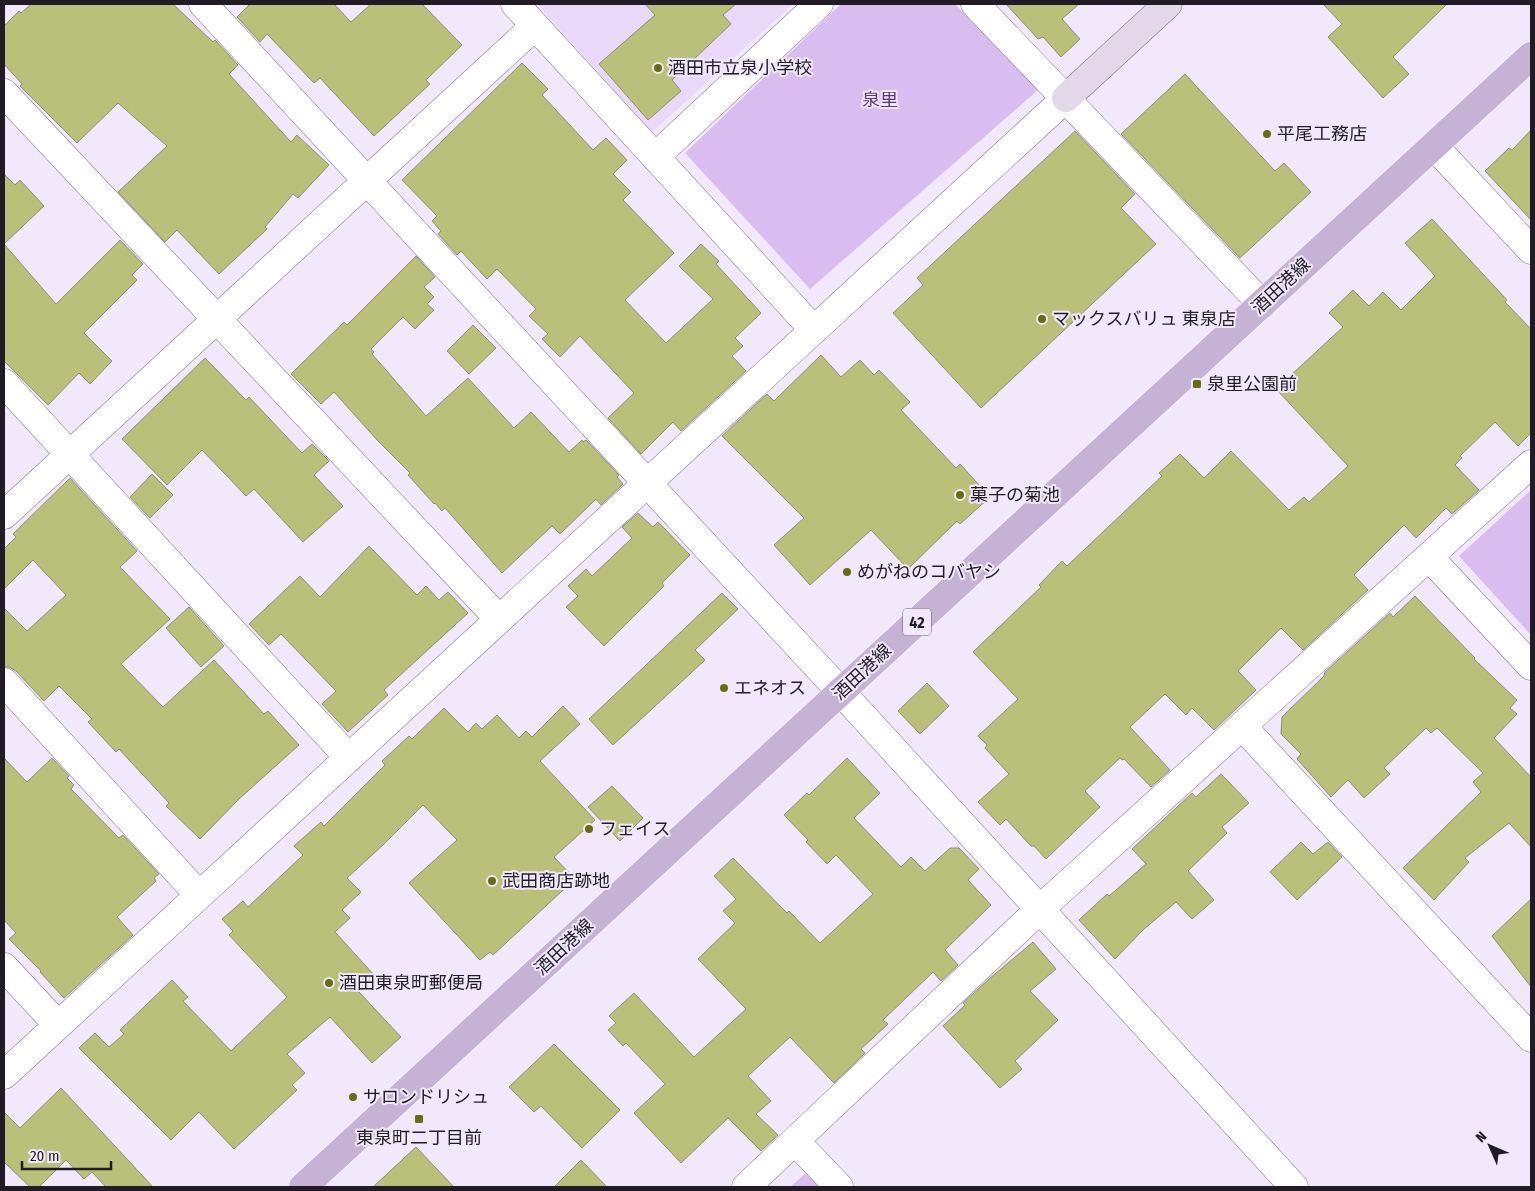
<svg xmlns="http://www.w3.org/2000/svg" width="1535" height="1191" font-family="'Fira Sans Condensed','Noto Sans JP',sans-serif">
<rect width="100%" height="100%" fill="#f2e8fc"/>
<!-- built -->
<path fill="#e9d8f8" d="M 537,4 L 793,4 L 652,132 Z"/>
<!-- green -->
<path fill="#d9bdf1" d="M 841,4 L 955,4 L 1038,90 L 810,289 L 685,153 Z
M 1531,490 L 1531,635 L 1459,556 Z
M 806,1173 L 820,1187 L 790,1187 Z"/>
<!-- building -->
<path fill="#b9c079" stroke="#8c8f76" d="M 31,4 L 173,4 L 213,42 L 215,40 L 238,65 L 229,74 L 291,142 L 297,135 L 329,165 L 298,198 L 293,194 L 265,227 L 267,229 L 219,274 L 177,230 L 165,242 L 118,192 L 167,146 L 118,103 L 77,143 L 20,86 L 22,84 L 4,64 L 4,26 L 19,11 L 21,13 Z
M 250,4 L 334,4 L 351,22 L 371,4 L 422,4 L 462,45 L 426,80 L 430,84 L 374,136 L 320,78 L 314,83 L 267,34 L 260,42 L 237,17 Z
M 645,4 L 736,4 L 723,15 L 731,24 L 672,80 L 681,91 L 648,120 L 599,64 L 655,15 Z
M 1006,4 L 1079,4 L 1062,19 L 1080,39 L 1061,57 L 1043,37 L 1038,39 Z
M 1323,4 L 1447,4 L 1393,57 L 1409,74 L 1383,98 L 1328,37 L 1342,24 Z
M 522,63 L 548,89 L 542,95 L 593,150 L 606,138 L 627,160 L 613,174 L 631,192 L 623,200 L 674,253 L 625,300 L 666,343 L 713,299 L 679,266 L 701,244 L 719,261 L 716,264 L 761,313 L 735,338 L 743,346 L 732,356 L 746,371 L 681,431 L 673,422 L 641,454 L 608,418 L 634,393 L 580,336 L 560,357 L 542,339 L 548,334 L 529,316 L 536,309 L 497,269 L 487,279 L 461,251 L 457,255 L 438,234 L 441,231 L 432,221 L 437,216 L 402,180 Z
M 1185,74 L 1275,171 L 1284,163 L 1311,192 L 1240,258 L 1121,134 Z
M 1531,130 L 1531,220 L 1485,171 L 1509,148 L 1512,150 Z
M 1075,131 L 1135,194 L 1121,208 L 1156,244 L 981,408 L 893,313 L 923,285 L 917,278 Z
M 4,174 L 15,185 L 20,180 L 44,206 L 4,244 L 56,304 L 120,240 L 143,264 L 132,275 L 137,280 L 84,333 L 112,361 L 90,384 L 79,373 L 48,405 L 4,361 Z
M 1432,219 L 1507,300 L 1505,302 L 1531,329 L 1531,433 L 1518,446 L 1495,422 L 1460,456 L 1462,458 L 1455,465 L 1479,490 L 1452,514 L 1446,508 L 1416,538 L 1404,525 L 1354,575 L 1368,590 L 1303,650 L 1281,628 L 1238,671 L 1256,690 L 1214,730 L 1192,708 L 1186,715 L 1165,694 L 1130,727 L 1170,770 L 1151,787 L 1124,759 L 1122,760 L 1120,758 L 1085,791 L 1100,807 L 1046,859 L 1034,846 L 1031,846 L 1006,819 L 1000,825 L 978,802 L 1009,774 L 985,748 L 987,745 L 978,736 L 1018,699 L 973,652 L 1041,587 L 1039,585 L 1062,561 L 1067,566 L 1162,476 L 1159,473 L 1180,454 L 1204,478 L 1231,451 L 1289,510 L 1304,497 L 1309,502 L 1348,466 L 1276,389 L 1343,327 L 1329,313 L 1353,290 L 1369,306 L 1383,292 L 1401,310 L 1435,276 L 1405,243 Z
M 416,256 L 435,277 L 424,287 L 434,297 L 427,304 L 434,310 L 415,329 L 403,317 L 371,349 L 374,352 L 372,354 L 426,416 L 468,378 L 514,428 L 531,412 L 569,452 L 582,440 L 583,442 L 586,440 L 619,475 L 617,477 L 623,484 L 601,505 L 596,499 L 560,534 L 552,526 L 502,573 L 445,508 L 442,511 L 435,503 L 434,504 L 408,475 L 410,473 L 378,441 L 334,392 L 321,404 L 291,374 L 344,322 L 347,325 Z
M 473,325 L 496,348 L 469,374 L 447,351 Z
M 821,355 L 841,377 L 860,360 L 874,375 L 879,370 L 910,402 L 901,410 L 956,468 L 960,464 L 990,497 L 960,524 L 957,521 L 908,569 L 871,530 L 810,585 L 774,545 L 804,518 L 722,436 L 767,394 L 774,401 Z
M 205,358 L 246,400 L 249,397 L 302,453 L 312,444 L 329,461 L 314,475 L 343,506 L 303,542 L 254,489 L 246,496 L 202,450 L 167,485 L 122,439 Z
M 152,474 L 173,495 L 150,518 L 130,497 Z
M 70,478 L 137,551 L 120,567 L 170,619 L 121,664 L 163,707 L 214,660 L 264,714 L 268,711 L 299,745 L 239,799 L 200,839 L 166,806 L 169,803 L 119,749 L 116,752 L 88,722 L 92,719 L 59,686 L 44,701 L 16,671 L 9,667 L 4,667 L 4,608 L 27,631 L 66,595 L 33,560 L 4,589 L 4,549 L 16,537 L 13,534 Z
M 638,513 L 653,527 L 658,522 L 690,555 L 662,583 L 664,586 L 604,646 L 566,607 L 578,596 L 568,586 L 586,569 L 592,576 L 632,538 L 622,527 Z
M 369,546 L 417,595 L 426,586 L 439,600 L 448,592 L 468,613 L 384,690 L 388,695 L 348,732 L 322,704 L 336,691 L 281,634 L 269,645 L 249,624 L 300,576 L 320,597 Z
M 722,593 L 738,609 L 695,650 L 705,660 L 613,745 L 589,719 Z
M 1415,596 L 1475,658 L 1474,659 L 1517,700 L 1510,708 L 1517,714 L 1494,738 L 1531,777 L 1531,847 L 1509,823 L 1465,858 L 1469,862 L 1434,900 L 1403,868 L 1481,792 L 1473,782 L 1483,773 L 1437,728 L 1431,733 L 1426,728 L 1384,768 L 1390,774 L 1364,798 L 1348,780 L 1331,797 L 1297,759 L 1301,754 L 1281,734 L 1282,717 L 1324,676 L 1325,672 L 1390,613 L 1393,617 Z
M 189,607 L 224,646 L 201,667 L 166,628 Z
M 927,683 L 949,706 L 920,734 L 898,711 Z
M 563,706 L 580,724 L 540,761 L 595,820 L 554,857 L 575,879 L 493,955 L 490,952 L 480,960 L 409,883 L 457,840 L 423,805 L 383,845 L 347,878 L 361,892 L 342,910 L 350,918 L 335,932 L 375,976 L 358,991 L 401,1037 L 372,1063 L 330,1017 L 287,1054 L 305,1073 L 292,1085 L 297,1090 L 234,1149 L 199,1112 L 171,1140 L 79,1048 L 95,1033 L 109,1047 L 124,1034 L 120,1030 L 172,980 L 188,997 L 183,1001 L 231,1051 L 287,997 L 229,935 L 233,931 L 222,919 L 243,901 L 248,907 L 303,855 L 294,846 L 321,822 L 324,826 L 385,765 L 382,761 L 409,736 L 412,739 L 444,708 L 468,732 L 476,723 L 482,729 L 497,715 L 519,738 L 526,731 L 532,737 Z
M 4,758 L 27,782 L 52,758 L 69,776 L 67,778 L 74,785 L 71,789 L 119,838 L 123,835 L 159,874 L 154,878 L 156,881 L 117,917 L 133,935 L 64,998 L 40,972 L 41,971 L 9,939 L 16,933 L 4,920 Z
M 847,758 L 880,793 L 854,818 L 901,867 L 911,857 L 925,871 L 950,848 L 959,848 L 979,869 L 968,880 L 991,905 L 945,950 L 958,965 L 941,981 L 933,972 L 883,1020 L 888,1024 L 861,1049 L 865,1053 L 834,1083 L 790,1037 L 748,1076 L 771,1101 L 756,1114 L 778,1135 L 761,1151 L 728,1118 L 681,1163 L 634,1113 L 665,1084 L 626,1043 L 623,1046 L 608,1030 L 616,1023 L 609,1016 L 634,993 L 694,1057 L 746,1009 L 698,959 L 735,923 L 723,911 L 736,899 L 714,876 L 733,858 L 787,913 L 789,911 L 820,943 L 873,894 L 836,855 L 827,864 L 806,842 L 808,840 L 784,815 L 807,793 L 809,795 Z
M 1221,774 L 1249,803 L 1222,827 L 1227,833 L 1188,871 L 1214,900 L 1192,919 L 1176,902 L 1143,930 L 1115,959 L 1079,920 L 1107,894 L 1109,896 L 1146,864 L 1132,849 L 1192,793 L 1196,797 Z
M 612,786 L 643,818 L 620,841 L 588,807 Z
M 1301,842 L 1313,854 L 1328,842 L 1342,857 L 1297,900 L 1270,872 Z
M 1531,899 L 1531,987 L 1492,936 Z
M 1033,942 L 1056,969 L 1030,991 L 1058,1020 L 1015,1061 L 1022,1069 L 1000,1088 L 943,1026 L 965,1005 L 963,1003 L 989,979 Z
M 554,1044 L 620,1110 L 582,1148 L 541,1106 L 534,1112 L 509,1087 Z
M 61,1088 L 153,1187 L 106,1187 L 92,1172 L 84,1179 L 66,1160 L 39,1187 L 30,1187 L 4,1162 L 4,1112 L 20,1128 Z
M 416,1147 L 454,1187 L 373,1187 Z
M 581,1160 L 607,1187 L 554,1187 Z"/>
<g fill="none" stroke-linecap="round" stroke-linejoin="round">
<!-- street casing -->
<g stroke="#7e7288" stroke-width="29">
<path id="street" d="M 203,4 L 841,692 L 1294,1187
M 515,4 L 814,330
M 975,4 L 1262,304
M 4,93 L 499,619
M 1434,146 L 1531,250
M 655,157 L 819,4
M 4,383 L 349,758
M 4,515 L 535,26
M 1429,557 L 1531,666
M 4,682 L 199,895
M 1242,726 L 1531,1038
M 4,967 L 58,1025
M 4,1075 L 1066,98
M 795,1141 L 839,1187
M 746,1187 L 1040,909 L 1531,464"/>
</g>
<!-- secondary casing -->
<g stroke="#7e7288" stroke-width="29">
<path id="secondary" d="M 1066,98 L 1168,4"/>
</g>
<!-- primary casing -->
<g stroke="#fff" stroke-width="29">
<path id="primary" d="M 303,1187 L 1531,56"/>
</g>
<!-- street -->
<use href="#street" stroke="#fff" stroke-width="28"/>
<!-- secondary -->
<use href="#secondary" stroke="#e2d8e9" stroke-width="28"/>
<!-- primary -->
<use href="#primary" stroke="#c5b2d4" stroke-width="28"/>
</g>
<!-- markers -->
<g fill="#676c0f" stroke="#f2e8fc" stroke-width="2">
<circle cx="658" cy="68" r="5"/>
<circle cx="1267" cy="134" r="5"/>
<circle cx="1042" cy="319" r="5"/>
<rect x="1192" y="379" width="10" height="10" rx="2.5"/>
<circle cx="960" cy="495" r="5"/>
<circle cx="847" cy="572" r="5"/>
<circle cx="724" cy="688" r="5"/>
<circle cx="589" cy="829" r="5"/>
<circle cx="492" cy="881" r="5"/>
<circle cx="329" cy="983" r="5"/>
<circle cx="353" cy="1097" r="5"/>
<rect x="414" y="1114" width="10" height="10" rx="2.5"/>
</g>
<g text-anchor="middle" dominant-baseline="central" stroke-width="4" stroke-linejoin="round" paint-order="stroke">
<!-- shield labels -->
<rect fill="#f2e8fc" stroke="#5f5865" stroke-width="1" x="903" y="608.5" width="28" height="27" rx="4"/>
<g font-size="16" font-weight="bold" fill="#201b24">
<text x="917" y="622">42</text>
</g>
<!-- poi labels -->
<g font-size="18" fill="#201b24" stroke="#f2e8fc" text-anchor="start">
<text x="668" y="68">酒田市立泉小学校</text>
<text x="1277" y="134">平尾工務店</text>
<text x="1052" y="319">マックスバリュ 東泉店</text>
<text x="1207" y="384">泉里公園前</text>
<text x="970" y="495">菓子の菊池</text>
<text x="857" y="572">めがねのコバヤシ</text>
<text x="734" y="688">エネオス</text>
<text x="599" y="829">フェイス</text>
<text x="502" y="881">武田商店跡地</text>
<text x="339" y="983">酒田東泉町郵便局</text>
<text x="363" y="1097">サロンドリシュ</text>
<text x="419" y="1138" text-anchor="middle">東泉町二丁目前</text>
</g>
<!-- park labels -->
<g font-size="18" fill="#61357e" stroke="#f2e8fc">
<text x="880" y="100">泉里</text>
</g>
<!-- street labels -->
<g font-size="18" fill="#201b24" stroke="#f2e8fc">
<text transform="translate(1281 286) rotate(-43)">酒田港線</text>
<text transform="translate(862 672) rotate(-43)">酒田港線</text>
<text transform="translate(564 947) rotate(-43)">酒田港線</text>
</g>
</g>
<!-- border -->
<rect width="1535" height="1191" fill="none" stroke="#201b24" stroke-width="10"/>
<!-- north arrow -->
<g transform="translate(1490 1146) rotate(315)" stroke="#f2e8fc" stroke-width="4" paint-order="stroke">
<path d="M0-4L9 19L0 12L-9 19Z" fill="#201b24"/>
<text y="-8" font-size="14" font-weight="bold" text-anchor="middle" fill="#201b24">N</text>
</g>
<!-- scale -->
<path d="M22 1161v8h89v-8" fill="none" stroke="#201b24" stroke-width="2.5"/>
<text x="30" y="1161" font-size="15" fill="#201b24" stroke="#f2e8fc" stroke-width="4" paint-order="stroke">20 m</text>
</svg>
